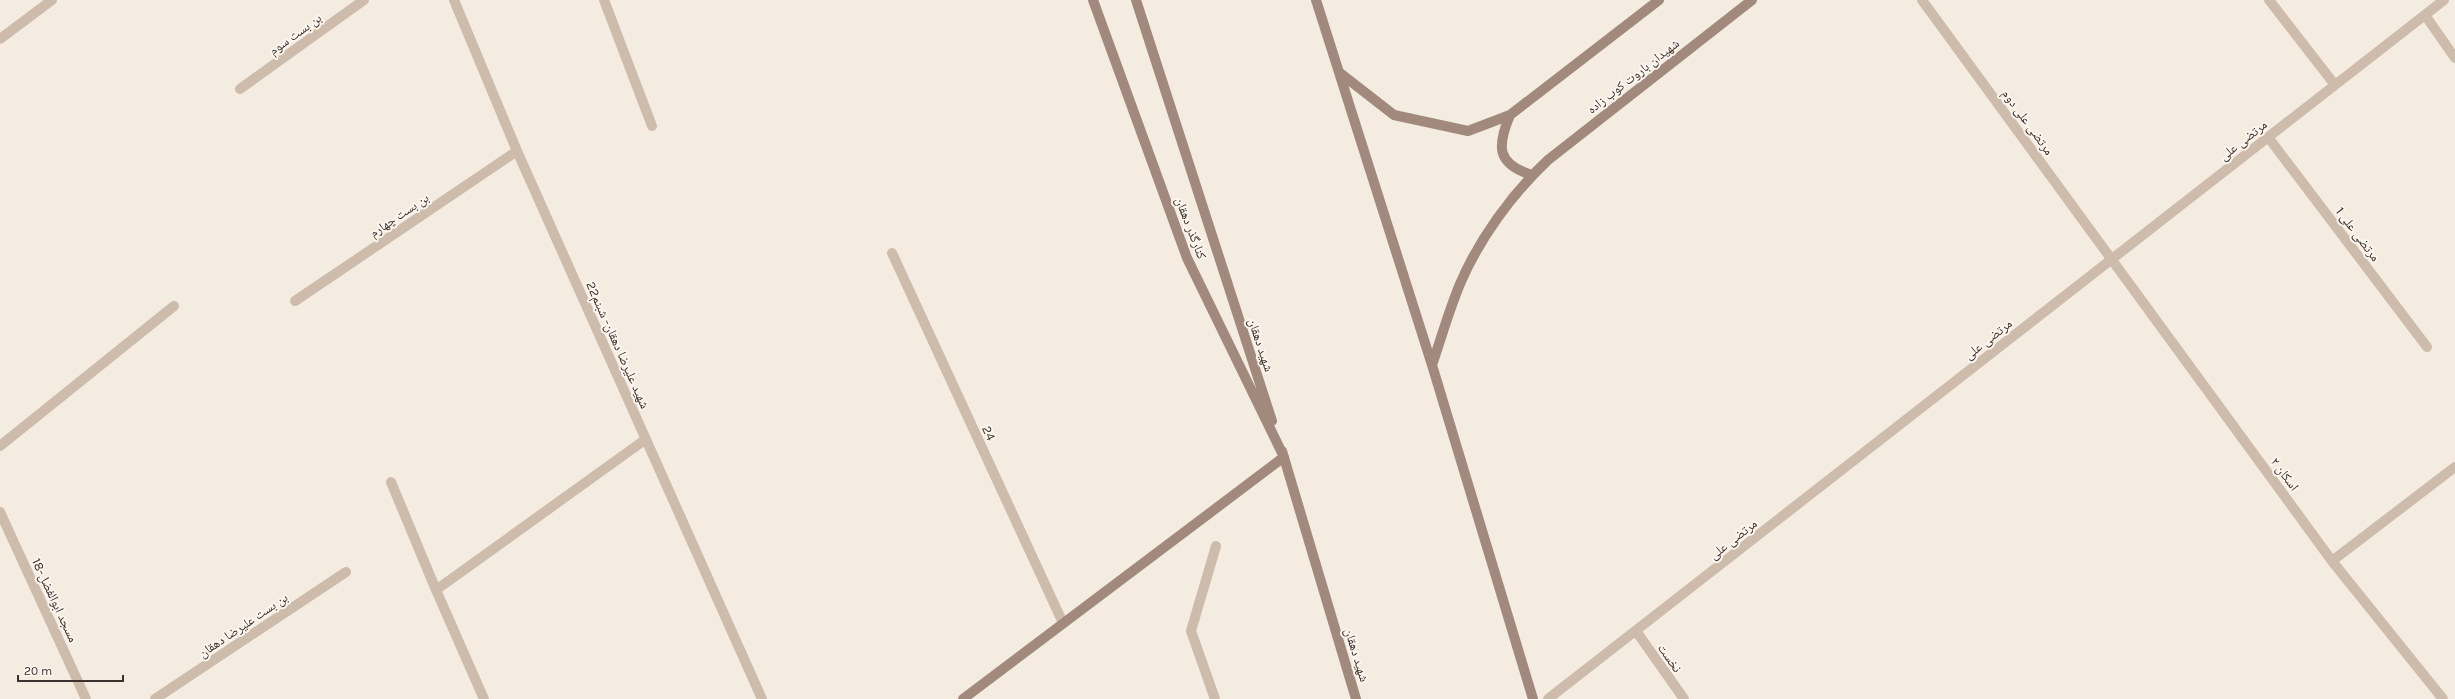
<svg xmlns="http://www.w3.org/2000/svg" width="2455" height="699" font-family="Karla,'Noto Naskh Arabic',sans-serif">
<rect width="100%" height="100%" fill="#f4ebe1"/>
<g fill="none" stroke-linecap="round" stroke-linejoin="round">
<!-- lane -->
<path stroke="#cdbbac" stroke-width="10" d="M 1215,699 L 1191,631 L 1216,546"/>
<!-- street -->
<path stroke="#cdbbac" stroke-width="10" d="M 454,0 L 517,151 L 762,699
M 604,0 L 652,126
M 1922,0 L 2332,561 L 2443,699
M 2269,0 L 2335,85
M 2425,15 L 2455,58
M 0,39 L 52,0
M 240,89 L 364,0
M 2268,137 L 2427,347
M 892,253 L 1063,623
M 295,301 L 517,151
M 0,446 L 174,306
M 391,482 L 436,590 L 484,699
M 0,512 L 86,699
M 2332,561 L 2455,467
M 436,590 L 646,439
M 1636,631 L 1684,699
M 155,699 L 346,572
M 1548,699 L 2444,0"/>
<!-- secondary -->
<path stroke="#a18a7d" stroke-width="10" d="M 1136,0 L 1272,421
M 1316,0 L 1432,365 L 1533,699
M 1340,73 L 1394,115 L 1468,131 L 1510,115 L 1659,0
M 1510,115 C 1497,146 1496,164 1532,175
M 1432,365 C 1441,339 1449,310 1460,284 C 1479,239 1512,194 1548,160 L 1752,0
M 1282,451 L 1356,699
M 963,699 L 1284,457 L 1187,258 L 1093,0"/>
</g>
<g text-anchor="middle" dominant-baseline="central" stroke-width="4" stroke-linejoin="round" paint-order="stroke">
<!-- street labels -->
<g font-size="13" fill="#3b302b" stroke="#fbf5ee">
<text transform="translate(295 34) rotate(-36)">بن بست سوم</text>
<text transform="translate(1633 76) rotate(-38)">شهیدان باروت کوب زاده</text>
<text transform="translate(2028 122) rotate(54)">مرتضی علی دوم</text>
<text transform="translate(2243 140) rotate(-38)">مرتضی علی</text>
<text transform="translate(399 215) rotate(-34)">بن بست چهارم</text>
<text transform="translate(1191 228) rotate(69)">کنارگذر دهقان</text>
<text transform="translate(2358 234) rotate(53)">مرتضی علی 1</text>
<text transform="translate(1988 339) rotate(-38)">مرتضی علی</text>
<text transform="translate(618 345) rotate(66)">شهید علیرضا دهقان- شبنم22</text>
<text transform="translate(1261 345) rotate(72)">شهید دهقان</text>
<text transform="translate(989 433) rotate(65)">24</text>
<text transform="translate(2285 474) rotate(54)">اسکان ۲</text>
<text transform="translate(1733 539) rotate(-38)">مرتضی علی</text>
<text transform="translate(55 600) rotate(65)">مسجد ابوالفضل-18</text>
<text transform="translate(243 625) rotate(-34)">بن بست علیرضا دهقان</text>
<text transform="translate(1357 655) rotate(73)">شهید دهقان</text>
<text transform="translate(1670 658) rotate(55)">نخست</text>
</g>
</g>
<!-- scale -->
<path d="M18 675v6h105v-6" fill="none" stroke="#3b302b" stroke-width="2"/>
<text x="24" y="675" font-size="12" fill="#3b302b" stroke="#fbf5ee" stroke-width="3" paint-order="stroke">20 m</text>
</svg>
